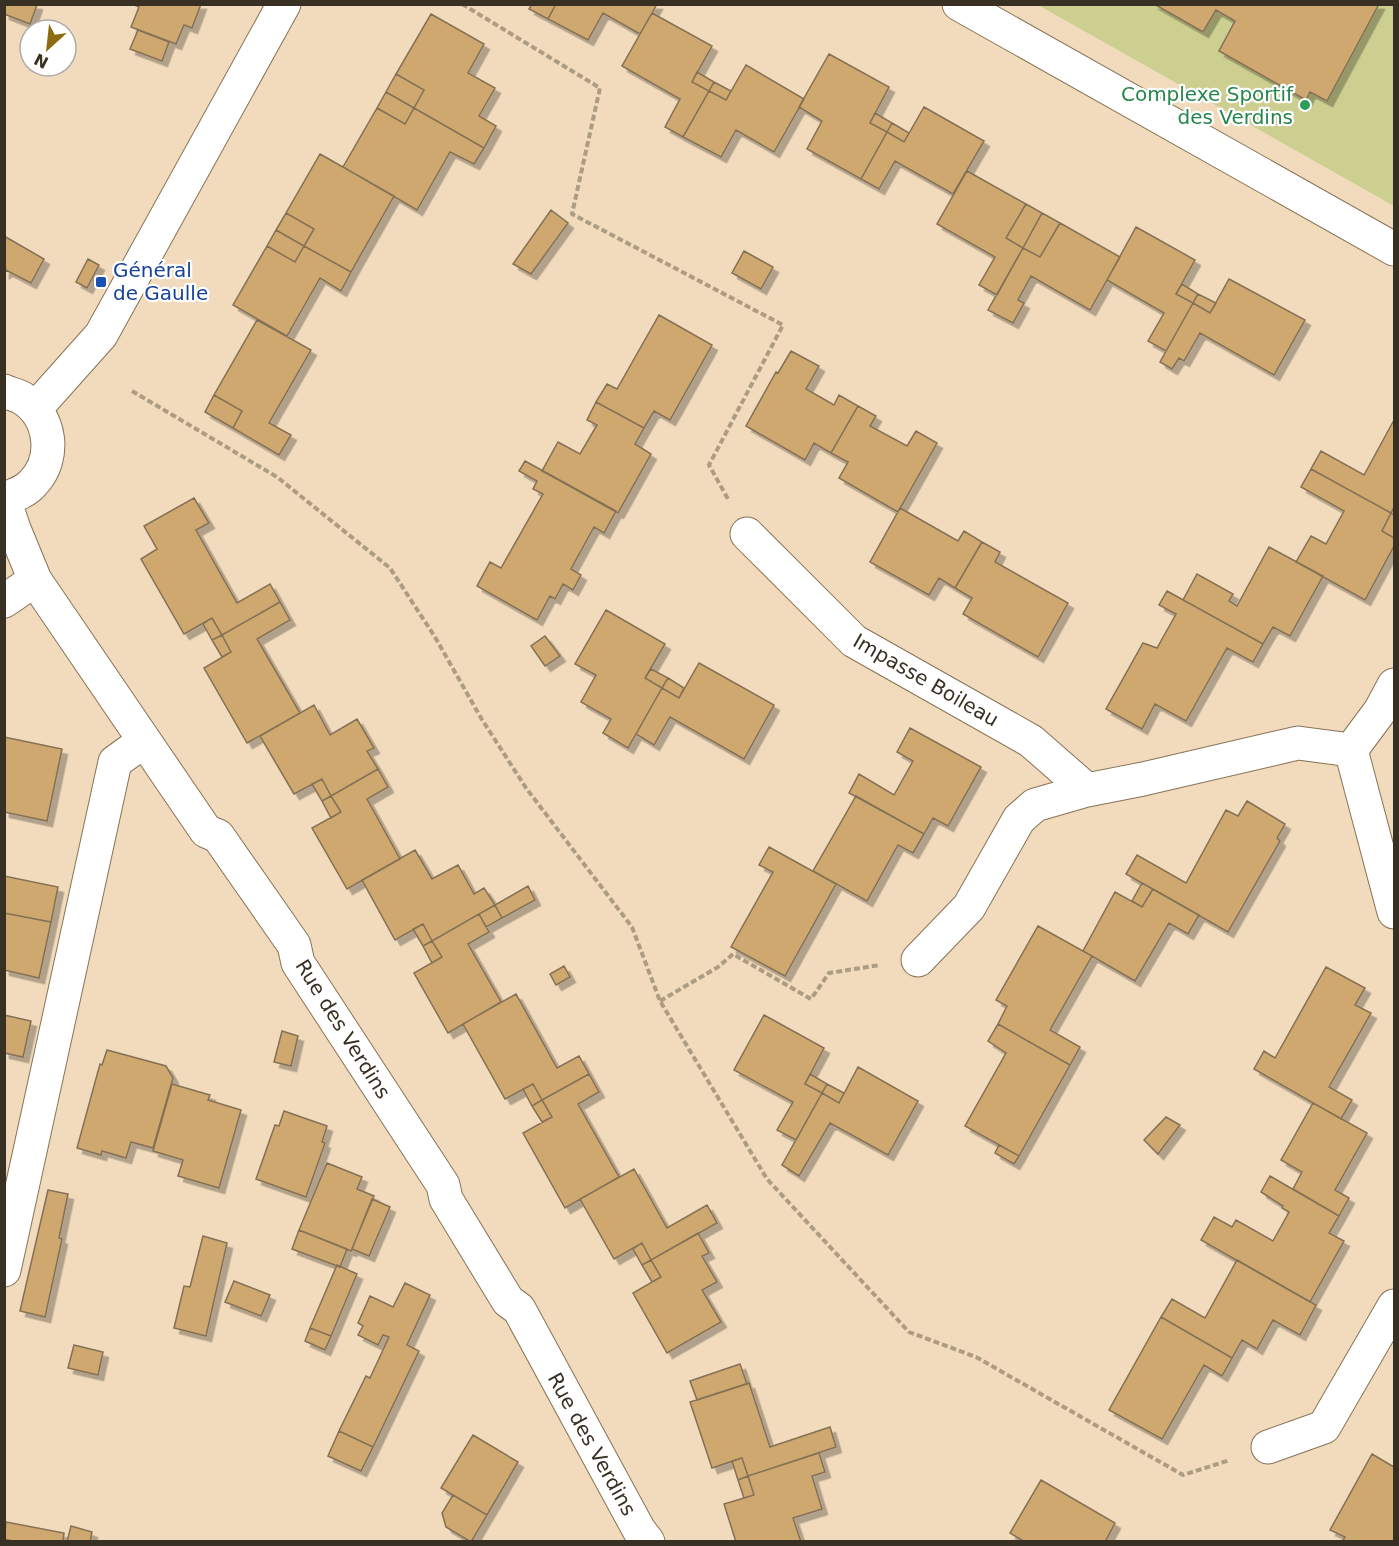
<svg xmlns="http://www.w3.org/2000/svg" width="1399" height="1546" font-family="'DejaVu Sans',sans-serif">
<defs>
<filter id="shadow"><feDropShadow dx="5.5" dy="5.5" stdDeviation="0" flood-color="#0004"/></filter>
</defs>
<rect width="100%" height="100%" fill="#f1dbbc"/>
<!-- green -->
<path fill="#cccf90" d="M 1038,5 L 1394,5 L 1394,206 Z"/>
<!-- building -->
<path fill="#cfa870" stroke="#847054" stroke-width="1.5" filter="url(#shadow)" d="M 4,4 L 36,4 L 37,5 L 30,24 L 4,14 Z
M 132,4 L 201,4 L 192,28 L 184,25 L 176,44 L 131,27 L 139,7 Z
M 532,4 L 556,4 L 548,19 L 529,9 Z
M 556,4 L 657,4 L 640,34 L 603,13 L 588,40 L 548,19 Z
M 1154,4 L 1379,4 L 1327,101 L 1310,92 L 1306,100 L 1219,51 L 1235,21 L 1216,10 L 1203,32 Z
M 652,13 L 712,46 L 692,82 L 709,91 L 683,137 L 665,127 L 680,99 L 622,66 Z
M 431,14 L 484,44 L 468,73 L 495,88 L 479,116 L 496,126 L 484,148 L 414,108 L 424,90 L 396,74 Z
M 138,30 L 169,42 L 162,61 L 130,49 Z
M 829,54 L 889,87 L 870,123 L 887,132 L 861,179 L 807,149 L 822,121 L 799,107 Z
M 746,65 L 804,99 L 774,152 L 736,130 L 721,157 L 683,137 L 709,91 L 726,100 Z
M 697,72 L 714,82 L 709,91 L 692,82 Z
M 396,74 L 424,90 L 414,108 L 386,92 Z
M 714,82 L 731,91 L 726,100 L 709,91 Z
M 386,92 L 414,108 L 405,124 L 377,108 Z
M 924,107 L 984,141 L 953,194 L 895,161 L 879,189 L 861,179 L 887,132 L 904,142 Z
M 377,108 L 405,124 L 414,108 L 484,148 L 474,164 L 450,152 L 417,210 L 343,167 Z
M 875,113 L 892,123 L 887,132 L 870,123 Z
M 892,123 L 909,133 L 904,142 L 887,132 Z
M 320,154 L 394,196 L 351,272 L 304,246 L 314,229 L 286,213 Z
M 967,171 L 1026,204 L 1006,238 L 1023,248 L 997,295 L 979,285 L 995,257 L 937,224 Z
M 1026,204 L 1042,213 L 1023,248 L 1006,238 Z
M 551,210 L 568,223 L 531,274 L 513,264 Z
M 286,213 L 314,229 L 304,246 L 276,230 Z
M 1042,213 L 1060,223 L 1040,257 L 1023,248 Z
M 1060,223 L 1120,257 L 1090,310 L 1031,276 L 1018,300 L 1024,303 L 1013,323 L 988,310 L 1023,248 L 1040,257 Z
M 1136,227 L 1195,260 L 1176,294 L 1193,303 L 1166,351 L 1148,341 L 1164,313 L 1107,280 Z
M 276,230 L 304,246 L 295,262 L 267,246 Z
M 4,236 L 44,259 L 31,283 L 6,270 L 4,274 Z
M 267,246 L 295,262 L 304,246 L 351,272 L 341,291 L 320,278 L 287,336 L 233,305 Z
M 744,251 L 773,267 L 761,289 L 732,273 Z
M 88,259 L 99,265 L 87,288 L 76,282 Z
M 1229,279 L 1305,320 L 1274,375 L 1200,333 L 1184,361 L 1179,358 L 1172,369 L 1160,362 L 1193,303 L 1210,313 Z
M 1182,284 L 1198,294 L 1193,303 L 1176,294 Z
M 1198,294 L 1216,303 L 1210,313 L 1193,303 Z
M 659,315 L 712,345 L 670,420 L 654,411 L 644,428 L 596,402 L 607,384 L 617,389 Z
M 257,320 L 311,350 L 269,423 L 291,435 L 279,455 L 233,428 L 242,411 L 214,395 Z
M 791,351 L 819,366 L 806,389 L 834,405 L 839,395 L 858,406 L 831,453 L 814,443 L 805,460 L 746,426 L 776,372 L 778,373 Z
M 214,395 L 242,411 L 233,428 L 205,412 Z
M 596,402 L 644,428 L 635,444 L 651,454 L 618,513 L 542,471 L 558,442 L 580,454 L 597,425 L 587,420 Z
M 858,406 L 876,416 L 870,426 L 907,446 L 916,431 L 937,443 L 898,512 L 839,478 L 848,462 L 831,453 Z
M 1394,420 L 1394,507 L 1391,513 L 1311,469 L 1321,451 L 1364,475 Z
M 525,461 L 616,511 L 604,533 L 594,527 L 571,569 L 581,575 L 573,590 L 563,584 L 555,599 L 550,596 L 537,620 L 477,586 L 490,562 L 501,568 L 543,494 L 533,489 L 537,481 L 519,471 Z
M 1311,469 L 1391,513 L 1382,531 L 1394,538 L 1394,546 L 1365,600 L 1296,562 L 1311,536 L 1326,544 L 1344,511 L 1301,487 Z
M 194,498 L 209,523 L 196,530 L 237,603 L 270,584 L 280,602 L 222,635 L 212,618 L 184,634 L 141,559 L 157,549 L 144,526 Z
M 900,508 L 958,541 L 964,531 L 982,542 L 955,588 L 939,578 L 929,595 L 870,562 Z
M 1391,513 L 1394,515 L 1394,538 L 1382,531 Z
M 982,542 L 1000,552 L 995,562 L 1068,603 L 1038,657 L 963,614 L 972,598 L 955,588 Z
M 1269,547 L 1323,576 L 1290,636 L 1273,627 L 1263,644 L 1183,600 L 1197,574 L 1233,594 L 1229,601 L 1237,606 Z
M 1167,591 L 1263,644 L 1253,662 L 1227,648 L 1186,721 L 1155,704 L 1142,729 L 1106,709 L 1143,643 L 1157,648 L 1176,614 L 1159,605 Z
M 280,602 L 290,620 L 257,639 L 300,713 L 247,743 L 204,668 L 231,652 L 222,635 Z
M 606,610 L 665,644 L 645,678 L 662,688 L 628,748 L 603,733 L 611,719 L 581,702 L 596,675 L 575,664 Z
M 212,618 L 222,635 L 212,640 L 203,624 Z
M 222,635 L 231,652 L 222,657 L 212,640 Z
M 545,636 L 560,656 L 545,666 L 531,646 Z
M 699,663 L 774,705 L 744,759 L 670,717 L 654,745 L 636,734 L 662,688 L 679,698 Z
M 651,669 L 668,678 L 662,688 L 645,678 Z
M 668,678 L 684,688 L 679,698 L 662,688 Z
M 314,705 L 330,735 L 357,719 L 374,748 L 367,751 L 378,769 L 331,796 L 322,779 L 294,794 L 260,736 Z
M 910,728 L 981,767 L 948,826 L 933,818 L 924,834 L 849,793 L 859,774 L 894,795 L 913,761 L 897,752 Z
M 4,737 L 62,749 L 47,821 L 4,812 Z
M 378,769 L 388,787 L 367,799 L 400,859 L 347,889 L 312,828 L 341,812 L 331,796 Z
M 322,779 L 331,796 L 322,801 L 312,784 Z
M 331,796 L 341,812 L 331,818 L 322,801 Z
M 856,796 L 924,834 L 913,853 L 898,845 L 867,901 L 813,871 Z
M 1247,801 L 1285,824 L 1277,838 L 1280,841 L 1228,932 L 1126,874 L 1137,855 L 1186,883 L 1226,810 L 1238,816 Z
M 769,847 L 836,884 L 785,976 L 731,947 L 773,872 L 759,865 Z
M 415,850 L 432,879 L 458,865 L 474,894 L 484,888 L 495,905 L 432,941 L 423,924 L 395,940 L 362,880 Z
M 4,876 L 58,887 L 51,922 L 4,913 Z
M 1142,883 L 1153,889 L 1142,907 L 1132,901 Z
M 528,886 L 535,900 L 502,918 L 495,905 Z
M 1153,889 L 1199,915 L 1188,934 L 1169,923 L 1135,981 L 1083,951 L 1115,892 L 1142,907 Z
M 495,905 L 502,918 L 486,927 L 479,914 Z
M 4,913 L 51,922 L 39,978 L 4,970 Z
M 479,914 L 489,932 L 468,944 L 501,1002 L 448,1033 L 414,973 L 442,957 L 432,941 Z
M 423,924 L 432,941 L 423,946 L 413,929 Z
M 1038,926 L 1092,956 L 1050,1030 L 1080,1047 L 1070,1065 L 998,1024 L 1007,1006 L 996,1000 Z
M 432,941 L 442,957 L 432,963 L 423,946 Z
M 564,966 L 570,977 L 556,985 L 550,974 Z
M 1326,967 L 1365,988 L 1355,1005 L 1371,1013 L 1329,1087 L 1352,1100 L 1341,1119 L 1254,1069 L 1264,1051 L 1275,1058 Z
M 516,994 L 557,1068 L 579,1056 L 589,1074 L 542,1100 L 533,1084 L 505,1099 L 463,1024 Z
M 4,1015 L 31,1021 L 23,1057 L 4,1053 Z
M 764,1015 L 824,1048 L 805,1084 L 822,1093 L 796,1140 L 777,1130 L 793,1102 L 734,1070 Z
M 998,1024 L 1070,1065 L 1019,1156 L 965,1126 L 1006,1053 L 988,1041 Z
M 282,1031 L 298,1036 L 291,1066 L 274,1062 Z
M 107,1050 L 166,1066 L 173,1078 L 153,1148 L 131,1142 L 126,1158 L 102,1151 L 101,1155 L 77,1148 L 100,1064 L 102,1065 Z
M 858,1067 L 918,1101 L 888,1155 L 830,1123 L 799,1176 L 782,1165 L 822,1093 L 839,1103 Z
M 589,1074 L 599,1092 L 578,1104 L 619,1177 L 565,1208 L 523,1133 L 552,1117 L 542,1100 Z
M 810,1074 L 827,1084 L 822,1093 L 805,1084 Z
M 172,1084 L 210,1095 L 208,1100 L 241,1110 L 219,1188 L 178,1176 L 183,1160 L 153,1151 Z
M 533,1084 L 542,1100 L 532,1106 L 523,1089 Z
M 827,1084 L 844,1093 L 839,1103 L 822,1093 Z
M 542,1100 L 552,1117 L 542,1122 L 532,1106 Z
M 1313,1103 L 1367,1133 L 1335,1190 L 1349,1198 L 1339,1216 L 1293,1189 L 1302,1172 L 1281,1160 Z
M 284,1111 L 327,1126 L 322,1142 L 325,1143 L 306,1197 L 256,1179 L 275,1125 L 279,1126 Z
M 1166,1117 L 1180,1125 L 1158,1154 L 1144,1140 Z
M 999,1145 L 1019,1156 L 1014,1164 L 995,1153 Z
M 327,1163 L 362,1177 L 357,1189 L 374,1196 L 351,1251 L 299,1230 Z
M 634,1169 L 667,1228 L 707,1205 L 717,1223 L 651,1260 L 642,1243 L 614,1259 L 580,1199 Z
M 1270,1176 L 1339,1216 L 1329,1233 L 1344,1241 L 1310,1302 L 1201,1240 L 1214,1217 L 1232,1227 L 1236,1220 L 1273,1241 L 1289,1212 L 1282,1208 L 1283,1206 L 1261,1192 Z
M 48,1190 L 68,1194 L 59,1238 L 62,1239 L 45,1317 L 20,1311 Z
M 372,1199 L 390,1207 L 369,1256 L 352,1249 Z
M 299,1230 L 347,1249 L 340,1267 L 292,1249 Z
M 698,1233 L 709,1253 L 702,1256 L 717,1282 L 702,1290 L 721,1322 L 667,1353 L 633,1293 L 661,1277 L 651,1260 Z
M 203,1236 L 227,1243 L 206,1336 L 174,1328 L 184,1286 L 190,1287 Z
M 642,1243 L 651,1260 L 642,1265 L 633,1249 Z
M 651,1260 L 661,1277 L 652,1282 L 642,1265 Z
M 1237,1260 L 1316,1305 L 1300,1335 L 1273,1320 L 1257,1349 L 1242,1340 L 1232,1358 L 1161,1317 L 1172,1299 L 1205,1318 Z
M 337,1265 L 357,1274 L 331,1336 L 310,1328 Z
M 234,1281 L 270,1295 L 261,1316 L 225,1302 Z
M 405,1283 L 430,1295 L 407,1345 L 419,1351 L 373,1447 L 339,1431 L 366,1376 L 370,1378 L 389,1337 L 383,1335 L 378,1345 L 358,1335 L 363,1326 L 358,1323 L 370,1296 L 393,1307 Z
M 1161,1317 L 1232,1358 L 1222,1376 L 1204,1365 L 1162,1439 L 1109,1410 Z
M 310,1328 L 331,1336 L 325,1350 L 305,1341 Z
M 74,1345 L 103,1352 L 98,1375 L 68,1368 Z
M 740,1364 L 747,1384 L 697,1400 L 690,1381 Z
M 749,1383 L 770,1447 L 830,1427 L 836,1447 L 748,1476 L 742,1458 L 712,1468 L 690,1402 Z
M 339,1431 L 373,1447 L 361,1471 L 328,1456 Z
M 473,1435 L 518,1462 L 487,1515 L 441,1488 Z
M 819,1453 L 825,1472 L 812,1476 L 822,1509 L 793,1518 L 801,1542 L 736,1542 L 724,1504 L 754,1495 L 748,1476 Z
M 1372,1454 L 1394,1467 L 1394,1541 L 1342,1542 L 1345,1537 L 1330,1530 Z
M 742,1458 L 748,1476 L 738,1480 L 732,1461 Z
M 748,1476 L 754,1495 L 744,1498 L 738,1480 Z
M 1041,1480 L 1115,1523 L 1105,1542 L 1025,1542 L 1010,1533 Z
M 453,1495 L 487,1515 L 471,1542 L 446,1527 L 442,1513 Z
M 6,1522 L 64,1533 L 63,1542 L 17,1542 L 4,1539 Z
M 71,1526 L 92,1532 L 90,1542 L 67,1542 Z"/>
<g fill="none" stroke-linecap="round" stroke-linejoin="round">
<!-- minor casing -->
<g stroke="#877356" stroke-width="35">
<path id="minor" d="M 959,4 L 1394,249
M 4,391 C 10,394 17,395 22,398 C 51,416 57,458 33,483 C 25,492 15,495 4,499
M 35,409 L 101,335 L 284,4
M 4,499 L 14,529 L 35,580 L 206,831 L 218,836 L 294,945 L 298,963 L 443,1185 L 446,1199 L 508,1301 L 519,1309 L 639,1530 L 648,1542
M 747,534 L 854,641 L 1031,741 L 1087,790 L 1143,779 L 1298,743 L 1351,750
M 4,601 L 35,580
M 1394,685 L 1380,711 L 1351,750 L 1394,912
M 918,960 L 969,907 L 1019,819 L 1035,805 L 1087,790
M 4,1270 L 115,762 L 144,741
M 1268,1447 L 1324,1427 L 1394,1306"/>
</g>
<!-- path -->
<path stroke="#ac9c83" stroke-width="4" stroke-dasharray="6 3" stroke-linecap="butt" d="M 462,4 L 600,88 L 572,214 L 783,325 L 709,465 L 728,499
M 132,391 L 277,477 L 390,568 L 435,637 L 481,718 L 526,788 L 632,927 L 660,1001 L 767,1179 L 909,1332 L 976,1357 L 1183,1475 L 1230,1460
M 660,1001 L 718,967 L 733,954 L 811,999 L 829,973 L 880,965"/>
<!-- minor -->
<use href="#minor" stroke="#fff" stroke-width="33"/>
</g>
<!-- markers -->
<circle fill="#2e9e5b" stroke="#fff" stroke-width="2" cx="1305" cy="105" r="6"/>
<rect fill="#1a4fb4" stroke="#fff" stroke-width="2" x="95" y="276" width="12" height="12" rx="3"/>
<g text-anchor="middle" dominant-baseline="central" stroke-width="4.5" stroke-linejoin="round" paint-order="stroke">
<!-- leisure labels -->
<g font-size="20" fill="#27864d" stroke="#fff" text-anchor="end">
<text x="1293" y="94">Complexe Sportif<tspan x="1293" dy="23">des Verdins</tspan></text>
</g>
<!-- transit labels -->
<g font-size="20" fill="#164399" stroke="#fff" text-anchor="start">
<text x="113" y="270">Général<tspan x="113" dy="23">de Gaulle</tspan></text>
</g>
<!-- street labels -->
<g font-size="20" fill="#383023" stroke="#fff">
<text transform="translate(926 680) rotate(30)">Impasse Boileau</text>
<text transform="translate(343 1029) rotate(58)">Rue des Verdins</text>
<text transform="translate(592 1444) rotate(61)">Rue des Verdins</text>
</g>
</g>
<!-- border -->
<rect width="1399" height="1546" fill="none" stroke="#383023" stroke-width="12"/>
<!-- north arrow -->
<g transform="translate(48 48) rotate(207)"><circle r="28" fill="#ffffff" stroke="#afaca7" stroke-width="1.5"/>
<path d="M0-4.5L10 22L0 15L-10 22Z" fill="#8d6c0f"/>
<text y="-9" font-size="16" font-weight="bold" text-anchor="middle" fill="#383023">N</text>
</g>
</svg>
